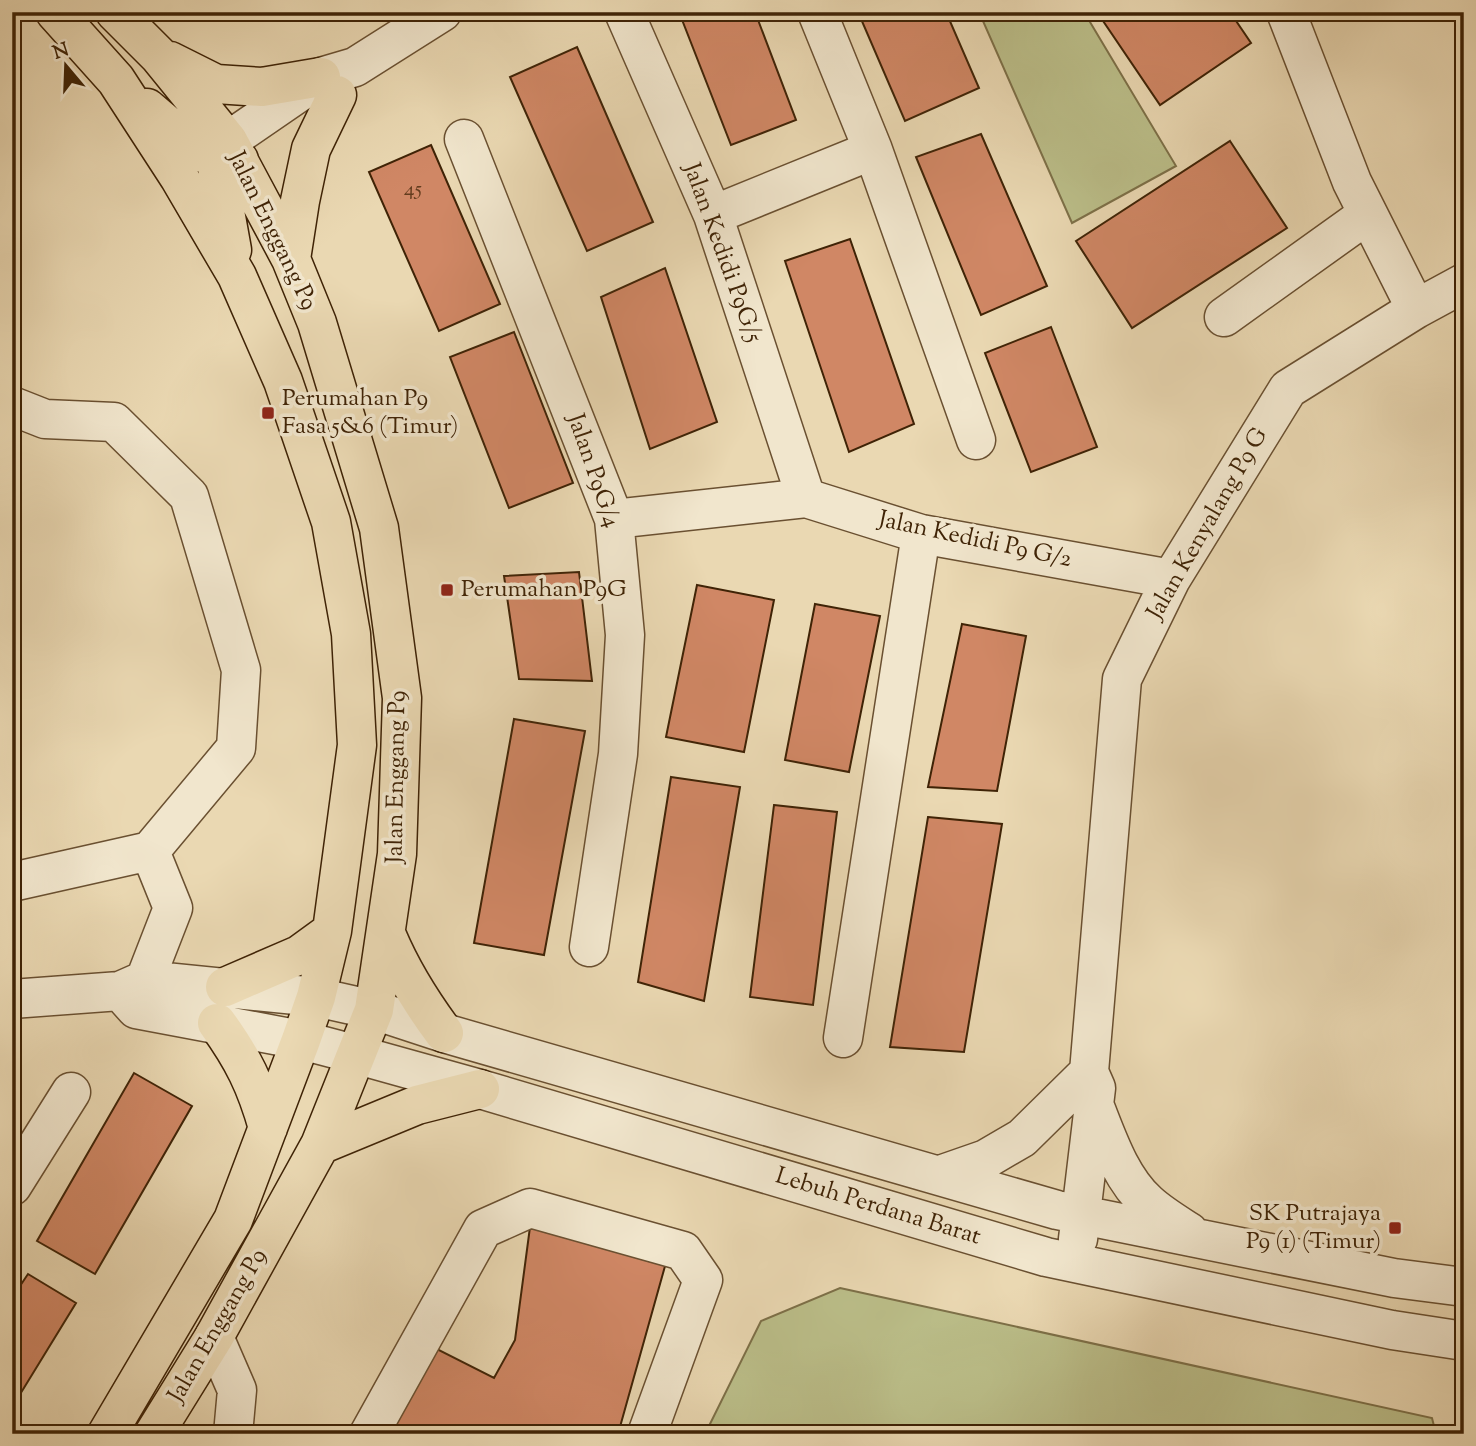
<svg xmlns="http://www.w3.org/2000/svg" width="1476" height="1446" font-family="'Sorts Mill Goudy',serif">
<rect width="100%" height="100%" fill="#ead8b2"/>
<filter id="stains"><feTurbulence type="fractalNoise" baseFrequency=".00286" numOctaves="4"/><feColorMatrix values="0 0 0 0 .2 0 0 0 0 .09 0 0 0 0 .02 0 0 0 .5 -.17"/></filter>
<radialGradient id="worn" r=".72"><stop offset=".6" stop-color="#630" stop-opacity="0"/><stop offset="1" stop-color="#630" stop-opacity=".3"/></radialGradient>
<!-- green -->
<path fill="#bbbe89" stroke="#7d7048" stroke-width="2" d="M 979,12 L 1084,12 L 1176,166 L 1072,223 Z
M 840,1288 L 1432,1418 L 1436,1434 L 705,1434 L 761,1321 Z"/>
<!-- building -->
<path fill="#d08765" stroke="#3f2306" stroke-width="2" d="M 679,12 L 755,12 L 796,120 L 731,145 Z
M 858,12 L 946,12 L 979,88 L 905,121 Z
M 1097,12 L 1230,12 L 1251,43 L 1160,105 Z
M 577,47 L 653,222 L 587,251 L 510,77 Z
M 981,134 L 1047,286 L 981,315 L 916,157 Z
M 1230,141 L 1287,228 L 1132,328 L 1076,241 Z
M 431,145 L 500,304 L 439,331 L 369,172 Z
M 850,239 L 914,424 L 849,452 L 785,261 Z
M 665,268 L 717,422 L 650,449 L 601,297 Z
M 1051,327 L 1097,447 L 1031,472 L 985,353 Z
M 514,332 L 573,483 L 509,508 L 450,357 Z
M 579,572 L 592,681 L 519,679 L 504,576 Z
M 697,585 L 774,600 L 744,752 L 666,737 Z
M 815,604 L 880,616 L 849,772 L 785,760 Z
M 962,624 L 1026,636 L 997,791 L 928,787 Z
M 514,719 L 585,731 L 544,955 L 474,943 Z
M 671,777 L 740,787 L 704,1001 L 638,982 Z
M 774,805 L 837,812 L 813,1005 L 750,997 Z
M 928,817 L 1002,824 L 964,1052 L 890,1047 Z
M 134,1073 L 192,1106 L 95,1274 L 37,1241 Z
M 530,1227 L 667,1259 L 618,1434 L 387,1434 L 435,1348 L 494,1378 L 515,1340 Z
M 28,1274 L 76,1303 L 19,1396 L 12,1392 L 12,1298 Z"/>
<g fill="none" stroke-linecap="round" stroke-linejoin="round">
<!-- minor casing -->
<g stroke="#6a5031" stroke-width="41">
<path id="minor" d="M 624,12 L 713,215 L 806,498
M 817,12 L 873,150 L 976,440
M 1286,12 L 1352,182 L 1416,309
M 464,139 L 614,519 L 625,635 L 618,754 L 589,947
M 228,141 L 321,77 L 355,67 L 442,12
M 713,215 L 873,150
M 1224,317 L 1368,214
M 12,406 L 45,419 L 114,422 L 189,496 L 241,670 L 236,748 L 150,851 L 12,882
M 614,519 L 806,498 L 921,534 L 1171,579
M 145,980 L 173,908 L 150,851
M 120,991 L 136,1009 L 301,1040 L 358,1055 L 480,1089 L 1046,1257 L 1392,1330 L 1464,1341
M 12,999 L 120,991 L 145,980 L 316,997 L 374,1010 L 444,1033 L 1057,1210 L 1394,1278 L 1464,1287
M 843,1038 L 921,534
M 1095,1107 C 1108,1140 1121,1179 1148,1203 C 1160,1214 1175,1223 1189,1232
M 940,1175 L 986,1159 L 1022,1138 L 1089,1072
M 12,1186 L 71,1092
M 1078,1239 L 1096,1088 L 1089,1072 L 1122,679 L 1171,579 L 1288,389 L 1416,309 L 1464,283
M 214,1337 L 237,1390 L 233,1434
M 369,1434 L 483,1229 L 530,1208 L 683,1251 L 703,1280 L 647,1434"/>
</g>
<!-- major casing -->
<g stroke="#3f2306" stroke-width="41">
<path id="major" d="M 55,12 L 116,80 L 179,177 L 237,276 L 283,381 L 331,522 L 351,634 L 357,745 L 332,931 L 316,997 L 301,1040 L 233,1220 L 107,1434
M 115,12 L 159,56 L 228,141 L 291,259 L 317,323 L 379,528 L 402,698 L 397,854 L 374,1010 L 320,1145 L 214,1337 L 154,1434
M 170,61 L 216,84 L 262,87 L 321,77
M 147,108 L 168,126 L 216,161 L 228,163 L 239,160
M 228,141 L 216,161 L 232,250
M 291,259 L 300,201 L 311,149 L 337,95
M 387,936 C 402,972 421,1002 444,1033
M 225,987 L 299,955 L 332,931
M 217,1023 C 243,1059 256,1085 268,1128
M 320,1145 L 417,1105 L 480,1089"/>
</g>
<!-- minor -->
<use href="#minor" stroke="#f1e6cd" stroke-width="38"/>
<!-- major -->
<use href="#major" stroke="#ead8b2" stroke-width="38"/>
</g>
<!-- markers -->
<g fill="#8f2418" stroke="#f1e6cd" stroke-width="2.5">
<rect x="261" y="406" width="14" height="14" rx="3.5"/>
<rect x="440" y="583" width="14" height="14" rx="3.5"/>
<rect x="1388" y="1221" width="14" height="14" rx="3.5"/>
</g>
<g text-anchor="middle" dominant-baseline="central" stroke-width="7" stroke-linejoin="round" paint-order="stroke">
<!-- number labels -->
<g font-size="21" fill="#633c1e">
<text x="413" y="190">45</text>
</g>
<!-- street labels -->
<g font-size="24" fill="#3f2306" stroke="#f1e6cd">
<text transform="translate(272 231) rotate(64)">Jalan Enggang P9</text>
<text transform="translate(722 253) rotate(70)">Jalan Kedidi P9G/5</text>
<text transform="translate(593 471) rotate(71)">Jalan P9G/4</text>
<text transform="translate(1208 524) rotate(-60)">Jalan Kenyalang P9 G</text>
<text transform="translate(975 540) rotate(12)">Jalan Kedidi P9 G/2</text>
<text transform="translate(397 777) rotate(-89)">Jalan Enggang P9</text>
<text transform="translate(878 1207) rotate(17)">Lebuh Perdana Barat</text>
<text transform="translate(218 1326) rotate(-60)">Jalan Enggang P9</text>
</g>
<!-- poi labels -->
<g font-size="24" fill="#3f2306" stroke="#f1e6cd" text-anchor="start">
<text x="282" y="399">Perumahan P9<tspan x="282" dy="28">Fasa 5&amp;6 (Timur)</tspan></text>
<text x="461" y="590">Perumahan P9G</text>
<text x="1381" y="1214" text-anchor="end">SK Putrajaya<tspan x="1381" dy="28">P9 (1) (Timur)</tspan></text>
</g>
</g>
<!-- margin -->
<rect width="1476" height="1446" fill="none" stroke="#ead8b2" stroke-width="42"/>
<rect x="14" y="14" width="1448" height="1418" fill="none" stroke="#3f2306" stroke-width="3.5"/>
<rect x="21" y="21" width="1434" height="1404" fill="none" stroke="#3f2306" stroke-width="2"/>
<!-- north arrow -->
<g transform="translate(66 66) rotate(341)" stroke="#f1e6cd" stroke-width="5" paint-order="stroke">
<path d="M0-5L12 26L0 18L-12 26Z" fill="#3f2306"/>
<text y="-10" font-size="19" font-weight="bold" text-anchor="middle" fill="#3f2306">N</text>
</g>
<rect width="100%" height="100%" filter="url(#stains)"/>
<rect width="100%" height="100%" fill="url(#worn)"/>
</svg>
